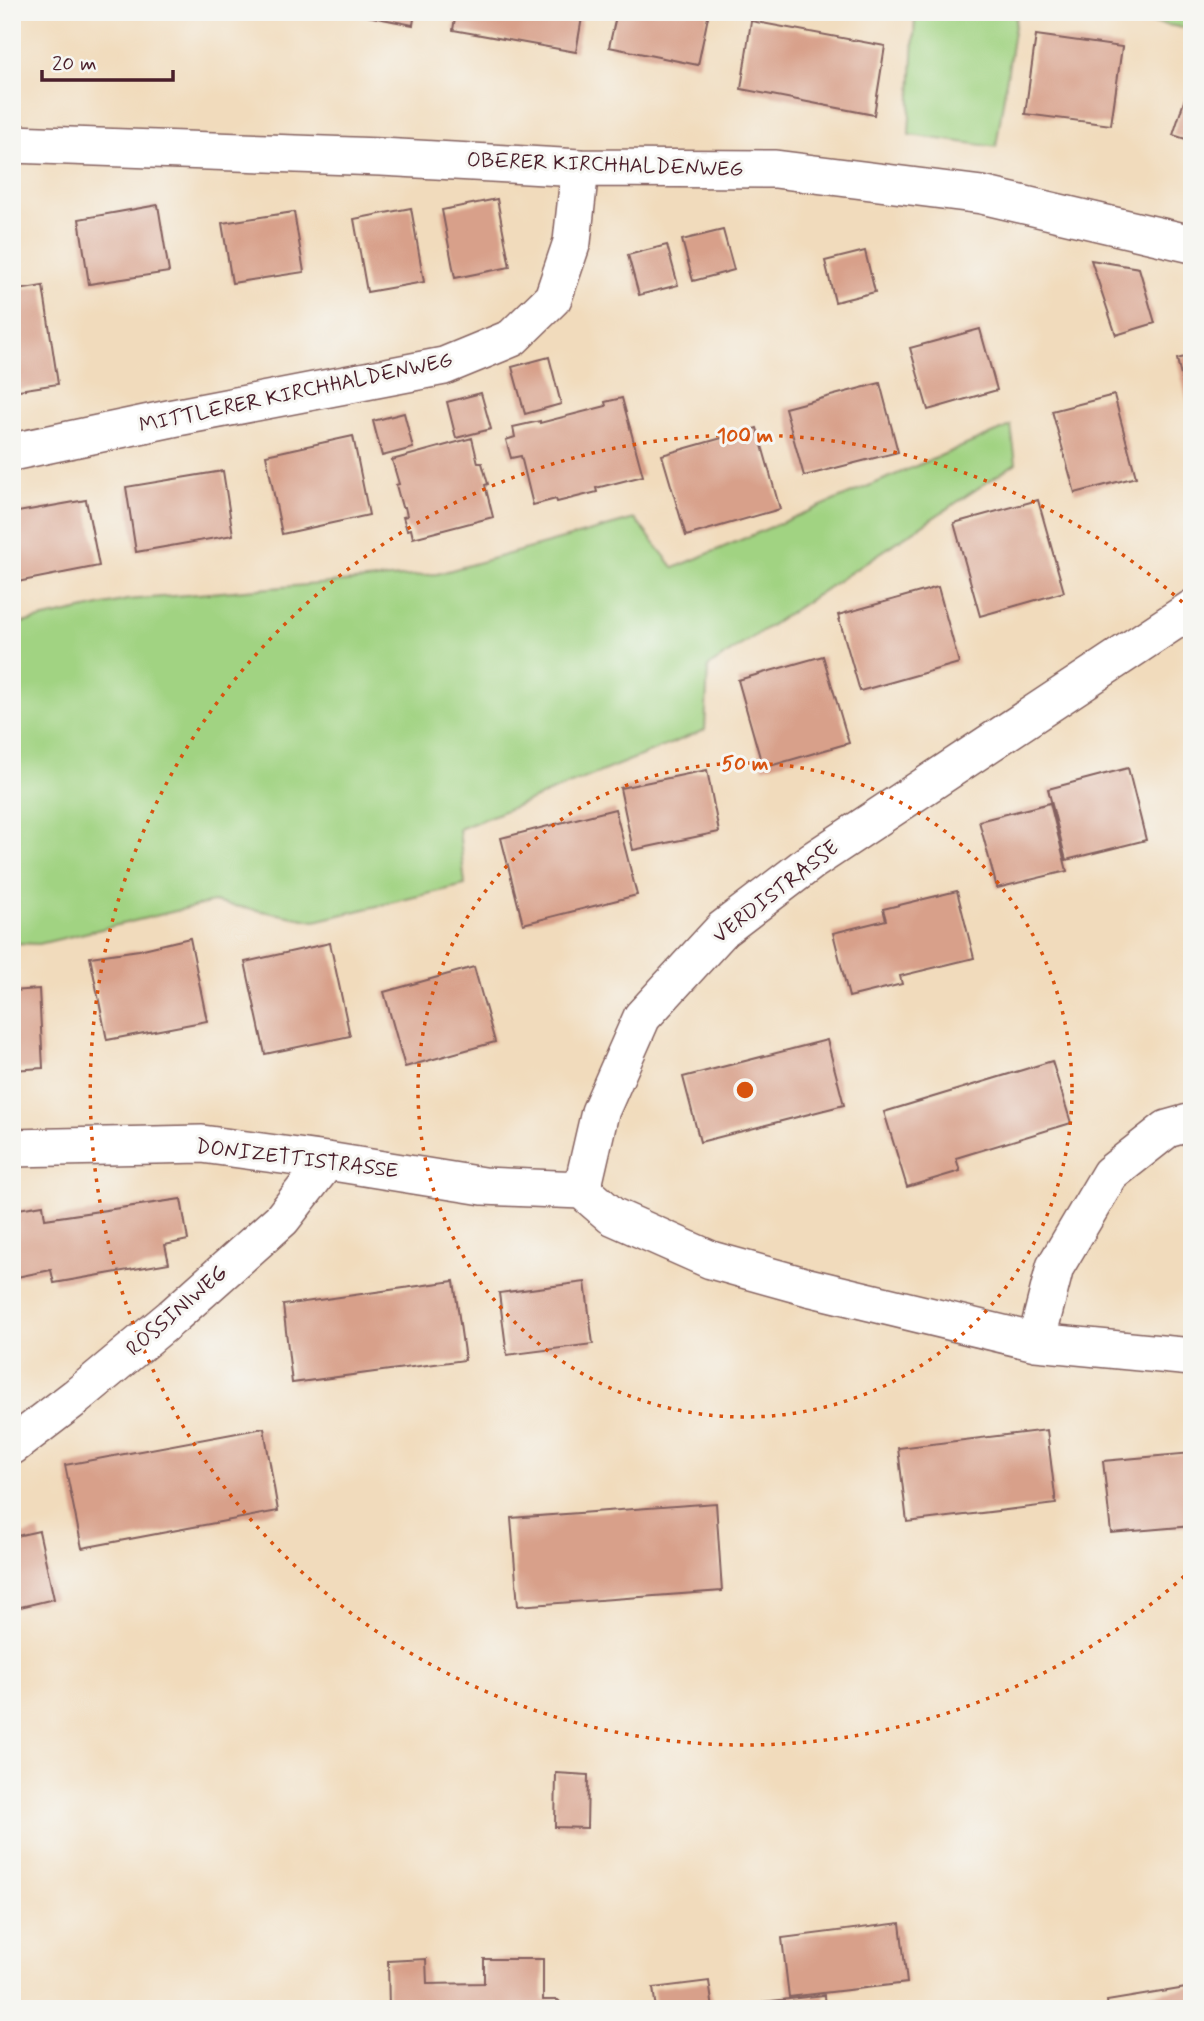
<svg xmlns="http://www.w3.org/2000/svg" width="1204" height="2021" font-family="Mynerve,sans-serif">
<rect width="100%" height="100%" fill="#f6f6f2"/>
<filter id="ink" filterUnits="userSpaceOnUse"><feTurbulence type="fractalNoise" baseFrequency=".0143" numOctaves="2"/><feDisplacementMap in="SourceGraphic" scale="14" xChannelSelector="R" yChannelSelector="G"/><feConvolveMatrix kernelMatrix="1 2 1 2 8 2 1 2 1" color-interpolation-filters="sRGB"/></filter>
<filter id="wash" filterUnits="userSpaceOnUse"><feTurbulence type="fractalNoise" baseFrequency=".00686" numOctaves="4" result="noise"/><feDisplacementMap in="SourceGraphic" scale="28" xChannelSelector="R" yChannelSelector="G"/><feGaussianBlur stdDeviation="1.57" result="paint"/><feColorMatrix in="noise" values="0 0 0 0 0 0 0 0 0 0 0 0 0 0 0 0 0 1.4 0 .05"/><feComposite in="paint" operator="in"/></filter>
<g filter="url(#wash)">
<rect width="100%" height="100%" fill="#f1dbbc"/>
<!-- green -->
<path fill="#a1d382" stroke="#767956" stroke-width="2" d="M 890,12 L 1017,12 L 996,147 L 909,135 L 915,17 Z
M 1085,12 L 1192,12 L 1192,29 Z
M 1011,426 L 1016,463 L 708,667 L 705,730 L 459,829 L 465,885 L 315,921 L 213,902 L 39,944 L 12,943 L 12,625 L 127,600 L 437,574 L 635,519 L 674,568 Z"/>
<g id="blocks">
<!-- building -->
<path fill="#d8a08a" d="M 347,12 L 415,12 L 413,25 Z
M 456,12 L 583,12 L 576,52 L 453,30 Z
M 617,12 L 709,12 L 698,65 L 609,47 Z
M 751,21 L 885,46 L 874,115 L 741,89 Z
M 1036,35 L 1122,47 L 1111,125 L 1025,114 Z
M 1191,80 L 1192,80 L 1192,141 L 1173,135 Z
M 497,199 L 510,267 L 455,278 L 442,210 Z
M 158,205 L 169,272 L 89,284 L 79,219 Z
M 411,208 L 424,282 L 367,292 L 354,219 Z
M 294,212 L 304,272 L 232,283 L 222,223 Z
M 723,230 L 734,270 L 693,281 L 682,240 Z
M 667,245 L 678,285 L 639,295 L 628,255 Z
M 865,251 L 875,292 L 835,302 L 825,261 Z
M 1091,260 L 1139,268 L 1155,323 L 1116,335 Z
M 43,286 L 58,384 L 12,391 L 12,291 Z
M 980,329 L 997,390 L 928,410 L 910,348 Z
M 1192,355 L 1192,419 L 1191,419 L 1177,359 Z
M 549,357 L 561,404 L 525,414 L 512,367 Z
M 880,383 L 898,452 L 804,476 L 785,408 Z
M 481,393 L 491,429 L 456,438 L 447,402 Z
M 1114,395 L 1136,477 L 1075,493 L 1052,411 Z
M 622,398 L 643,476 L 596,488 L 597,492 L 557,502 L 556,499 L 533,505 L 521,456 L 511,458 L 506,440 L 515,437 L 513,427 L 540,421 L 540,423 L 606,406 L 605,402 Z
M 404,413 L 413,448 L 382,456 L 373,421 Z
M 757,428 L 780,509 L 686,536 L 662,455 Z
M 353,436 L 369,515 L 282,534 L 266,455 Z
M 472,438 L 478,463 L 482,463 L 488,484 L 485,485 L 493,517 L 413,538 L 411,529 L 407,530 L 403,517 L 407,516 L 405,507 L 402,507 L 396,485 L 399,484 L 392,460 Z
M 223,471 L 233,535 L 136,552 L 126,487 Z
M 86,500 L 99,566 L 12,583 L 12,513 Z
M 1038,500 L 1064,592 L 980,616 L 954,523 Z
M 938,587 L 959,663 L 860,691 L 838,615 Z
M 823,656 L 849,743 L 763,768 L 738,680 Z
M 1128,768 L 1146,840 L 1066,860 L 1048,789 Z
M 707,770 L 719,832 L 633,850 L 620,788 Z
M 1050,803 L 1067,871 L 997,888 L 979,821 Z
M 615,809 L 637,895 L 523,924 L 501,838 Z
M 957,891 L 974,958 L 900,976 L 902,984 L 849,997 L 833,933 L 886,920 L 883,909 Z
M 190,938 L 207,1021 L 107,1040 L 90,957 L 139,950 Z
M 330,943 L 350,1036 L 265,1054 L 245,962 Z
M 474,967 L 495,1042 L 405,1067 L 384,992 Z
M 39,989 L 43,1068 L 12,1070 L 12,991 Z
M 827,1040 L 844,1105 L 700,1142 L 683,1077 Z
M 1052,1061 L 1071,1123 L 956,1158 L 960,1171 L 907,1187 L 884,1112 Z
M 181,1199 L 188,1240 L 165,1245 L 169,1263 L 54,1283 L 51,1270 L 12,1278 L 12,1210 L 43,1205 L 45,1219 Z
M 454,1281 L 465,1360 L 292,1383 L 283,1305 Z
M 585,1282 L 593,1344 L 507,1355 L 499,1293 Z
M 264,1428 L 278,1511 L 82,1548 L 65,1465 Z
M 1047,1430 L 1056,1504 L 907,1522 L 898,1448 Z
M 1192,1453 L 1192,1526 L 1111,1533 L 1103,1461 Z
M 716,1503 L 722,1591 L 518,1606 L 511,1518 Z
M 39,1531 L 54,1599 L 12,1609 L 12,1537 Z
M 556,1773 L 588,1775 L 587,1828 L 555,1827 Z
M 900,1923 L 907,1983 L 789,1997 L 782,1938 Z
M 426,1959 L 427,1984 L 484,1983 L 484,1959 L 543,1959 L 543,2000 L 558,2000 L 567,2009 L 389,2009 L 388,1961 Z
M 709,1981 L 713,2009 L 656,2009 L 653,1988 Z
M 1192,1987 L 1192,2009 L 1108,2009 L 1107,2001 Z
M 824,1995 L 825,2009 L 764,2009 L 763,2002 Z"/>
</g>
</g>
<g filter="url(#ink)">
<use href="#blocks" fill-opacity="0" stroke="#84615e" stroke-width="2"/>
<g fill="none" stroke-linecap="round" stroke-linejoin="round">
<!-- street casing -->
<g stroke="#84615e" stroke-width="40">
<path id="street" d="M 12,144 L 381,157 L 580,168 L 775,169 L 982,195 L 1192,244
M 12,452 L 173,418 L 444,366 L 512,338 L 553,298 L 572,242 L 580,168
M 1192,609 L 812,861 L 723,929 L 642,1017 L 600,1112 L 582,1190 L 612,1216 L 711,1260 L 808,1287 L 1036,1342 L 1192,1357
M 12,1148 L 202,1144 L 327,1161 L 483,1186 L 582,1190
M 1036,1342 L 1055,1267 L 1110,1174 L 1167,1129 L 1192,1122
M 12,1446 L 76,1397 L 172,1317 L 282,1219 L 327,1161"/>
</g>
<!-- street -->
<use href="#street" stroke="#fff" stroke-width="37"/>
</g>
</g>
<!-- distance rings -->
<g fill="none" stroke="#d8530f" stroke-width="3.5" stroke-dasharray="3.5 7">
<circle cx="745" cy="1090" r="327"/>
<path d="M1192 1569A655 655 0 1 1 1192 611"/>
</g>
<g text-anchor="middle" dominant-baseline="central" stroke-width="6" stroke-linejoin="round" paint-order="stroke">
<!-- street labels -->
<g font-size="21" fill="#4a1f2b" stroke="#f6f6f2">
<text transform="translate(605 165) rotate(2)">OBERER KIRCHHALDENWEG</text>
<text transform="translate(296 393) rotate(-12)">MITTLERER KIRCHHALDENWEG</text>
<text transform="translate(776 892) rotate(-38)">VERDISTRASSE</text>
<text transform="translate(297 1159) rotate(7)">DONIZETTISTRASSE</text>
<text transform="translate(177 1311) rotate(-41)">ROSSINIWEG</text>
</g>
</g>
<circle cx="745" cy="1090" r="10" fill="#d8530f" stroke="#f6f6f2" stroke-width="3.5"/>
<g font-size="21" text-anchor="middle" font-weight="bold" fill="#d8530f" stroke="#f6f6f2" stroke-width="6" stroke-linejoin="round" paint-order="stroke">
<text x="745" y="442">100 m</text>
<text x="745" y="770">50 m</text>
</g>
<!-- margin -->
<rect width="1204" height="2021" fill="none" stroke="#f6f6f2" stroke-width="42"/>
<!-- scale -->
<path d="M42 70v10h131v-10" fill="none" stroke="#4a1f2b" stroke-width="3.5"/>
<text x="52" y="70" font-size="21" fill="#4a1f2b" stroke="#f6f6f2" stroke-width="5" paint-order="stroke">20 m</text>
</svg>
